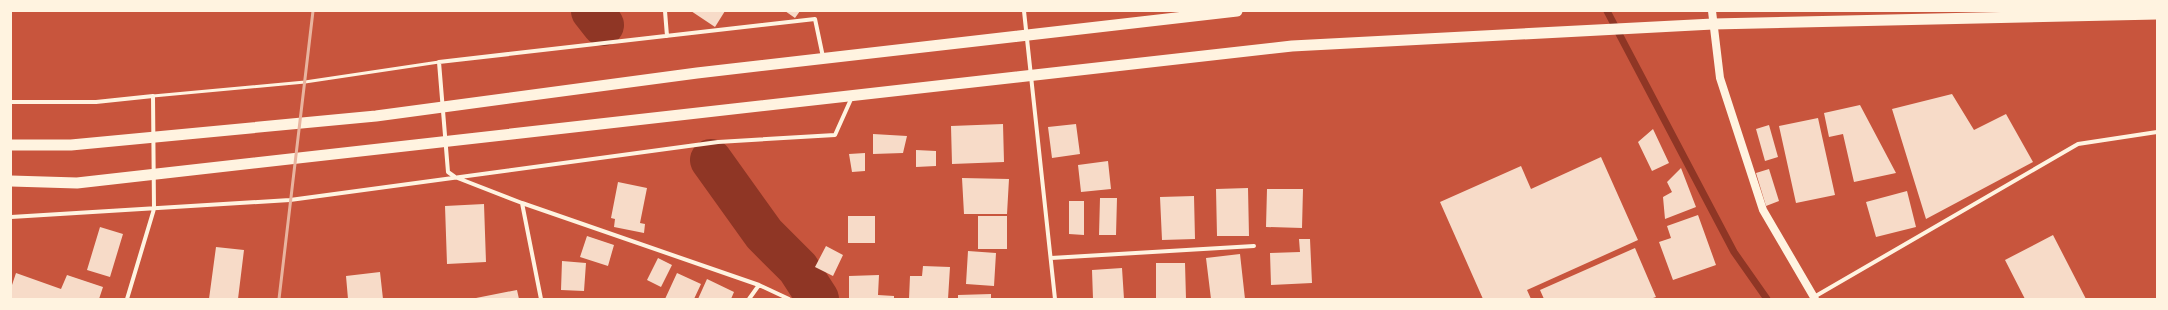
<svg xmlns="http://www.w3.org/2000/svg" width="2168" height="310" font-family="'IBM Plex Serif',serif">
<rect width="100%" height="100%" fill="#c8553d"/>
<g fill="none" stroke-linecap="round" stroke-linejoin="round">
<!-- stream -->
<path stroke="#8f3625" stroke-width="7" d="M 1607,11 L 1734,252 L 1767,299"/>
<!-- river -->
<path stroke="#8f3625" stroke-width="42" d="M 592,11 L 603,25
M 711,160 L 764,234 L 798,268 L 818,299"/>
</g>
<!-- building -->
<path fill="#f7dbc8" d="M 691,11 L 725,11 L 715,27 Z
M 785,11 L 800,11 L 795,18 Z
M 1952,94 L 1974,130 L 2006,114 L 2033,162 L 1926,219 L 1892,109 Z
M 1860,105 L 1896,173 L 1854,182 L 1843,134 L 1829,137 L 1824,113 Z
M 1818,118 L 1835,195 L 1796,203 L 1779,126 Z
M 1003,124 L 1004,162 L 952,164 L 951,126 Z
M 1076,124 L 1080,154 L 1052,158 L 1048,127 Z
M 1769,125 L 1778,157 L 1765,161 L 1756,129 Z
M 1653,129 L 1669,163 L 1652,171 L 1638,142 Z
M 873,134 L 907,136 L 903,153 L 873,154 Z
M 916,150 L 936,151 L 936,166 L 916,167 Z
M 865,153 L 865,171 L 852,172 L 849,154 Z
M 1601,157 L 1638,240 L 1527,290 L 1531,299 L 1483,299 L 1440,202 L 1521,166 L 1531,189 Z
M 1108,161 L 1111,189 L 1081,192 L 1078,165 Z
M 1681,168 L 1696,207 L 1665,219 L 1663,197 L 1672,192 L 1667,182 Z
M 1769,169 L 1779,201 L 1766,206 L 1756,173 Z
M 962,178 L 1009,179 L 1007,214 L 964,214 Z
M 618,182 L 647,188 L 640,223 L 645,224 L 644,233 L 614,227 L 615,219 L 611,218 Z
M 1248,188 L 1249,236 L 1217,236 L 1216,189 Z
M 1267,189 L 1303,189 L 1302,228 L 1266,227 Z
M 1907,191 L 1916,227 L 1876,237 L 1866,202 Z
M 1194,196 L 1195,239 L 1162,240 L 1160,197 Z
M 1100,198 L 1117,198 L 1116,235 L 1099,235 Z
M 1069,201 L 1084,201 L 1084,235 L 1069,234 Z
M 484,204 L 486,262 L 447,264 L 445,206 Z
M 1698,215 L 1716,265 L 1673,280 L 1659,242 L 1671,238 L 1667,226 Z
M 848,216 L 875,216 L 875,243 L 848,243 Z
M 978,216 L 1007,216 L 1007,249 L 978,249 Z
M 100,227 L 123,234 L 110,277 L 87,270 Z
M 2053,235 L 2086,299 L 2025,299 L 2005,260 Z
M 587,236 L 614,245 L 608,266 L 580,257 Z
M 1299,239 L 1310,239 L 1312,283 L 1271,285 L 1270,253 L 1300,252 Z
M 826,246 L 843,255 L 833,276 L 815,267 Z
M 216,247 L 244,250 L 238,299 L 209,299 Z
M 1635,248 L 1656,297 L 1650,299 L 1544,299 L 1540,290 Z
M 968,251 L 996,253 L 994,286 L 966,284 Z
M 1240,254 L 1245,299 L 1211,299 L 1206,258 Z
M 658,258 L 672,265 L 661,287 L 647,280 Z
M 562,261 L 586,263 L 584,291 L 561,290 Z
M 1156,263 L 1185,263 L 1186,299 L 1156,299 Z
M 923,266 L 950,267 L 948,299 L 909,299 L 910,276 L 922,276 Z
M 1122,268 L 1124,299 L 1093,299 L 1092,270 Z
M 380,272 L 383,299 L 348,299 L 346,276 Z
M 16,273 L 61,289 L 67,275 L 103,287 L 99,299 L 11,299 L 11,288 Z
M 677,273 L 701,284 L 694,299 L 665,299 Z
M 879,275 L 878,295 L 894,296 L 894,299 L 849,299 L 849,276 Z
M 707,279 L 734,292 L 731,299 L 698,299 Z
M 517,290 L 519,299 L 476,299 L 476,298 Z
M 991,294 L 991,299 L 958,299 L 958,295 Z"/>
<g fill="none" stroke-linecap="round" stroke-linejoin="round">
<!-- service -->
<path stroke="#fff3e0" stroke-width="3" d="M 153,96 L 305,82 L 439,62"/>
<!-- minor -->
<path stroke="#fff3e0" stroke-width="4" d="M 665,11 L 667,36
M 1024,11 L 1055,299
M 11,102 L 96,102 L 153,96 L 154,209 L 127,299
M 522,203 L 541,299
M 11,217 L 290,200 L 718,142 L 835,135 L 852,97
M 1051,258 L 1254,246
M 1814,297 L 2078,144 L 2157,132
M 749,299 L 759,285
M 789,299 L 759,285 L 522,203 L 455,177 L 448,172 L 439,62 L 815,19 L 823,57"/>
<!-- secondary -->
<path stroke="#fff3e0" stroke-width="8" d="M 1712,11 L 1720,78 L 1763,210 L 1815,299"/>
<!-- trunk -->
<path stroke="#fff3e0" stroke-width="11" d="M 11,145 L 71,145 L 376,116 L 697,73 L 1237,11
M 11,181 L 77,183 L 1292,46 L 1713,24 L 2157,14"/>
<!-- rail -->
<path stroke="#e9b49f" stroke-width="3" d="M 279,299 L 313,11"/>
</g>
<!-- border -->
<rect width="2168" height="310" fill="none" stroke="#fff3e0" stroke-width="24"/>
</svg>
